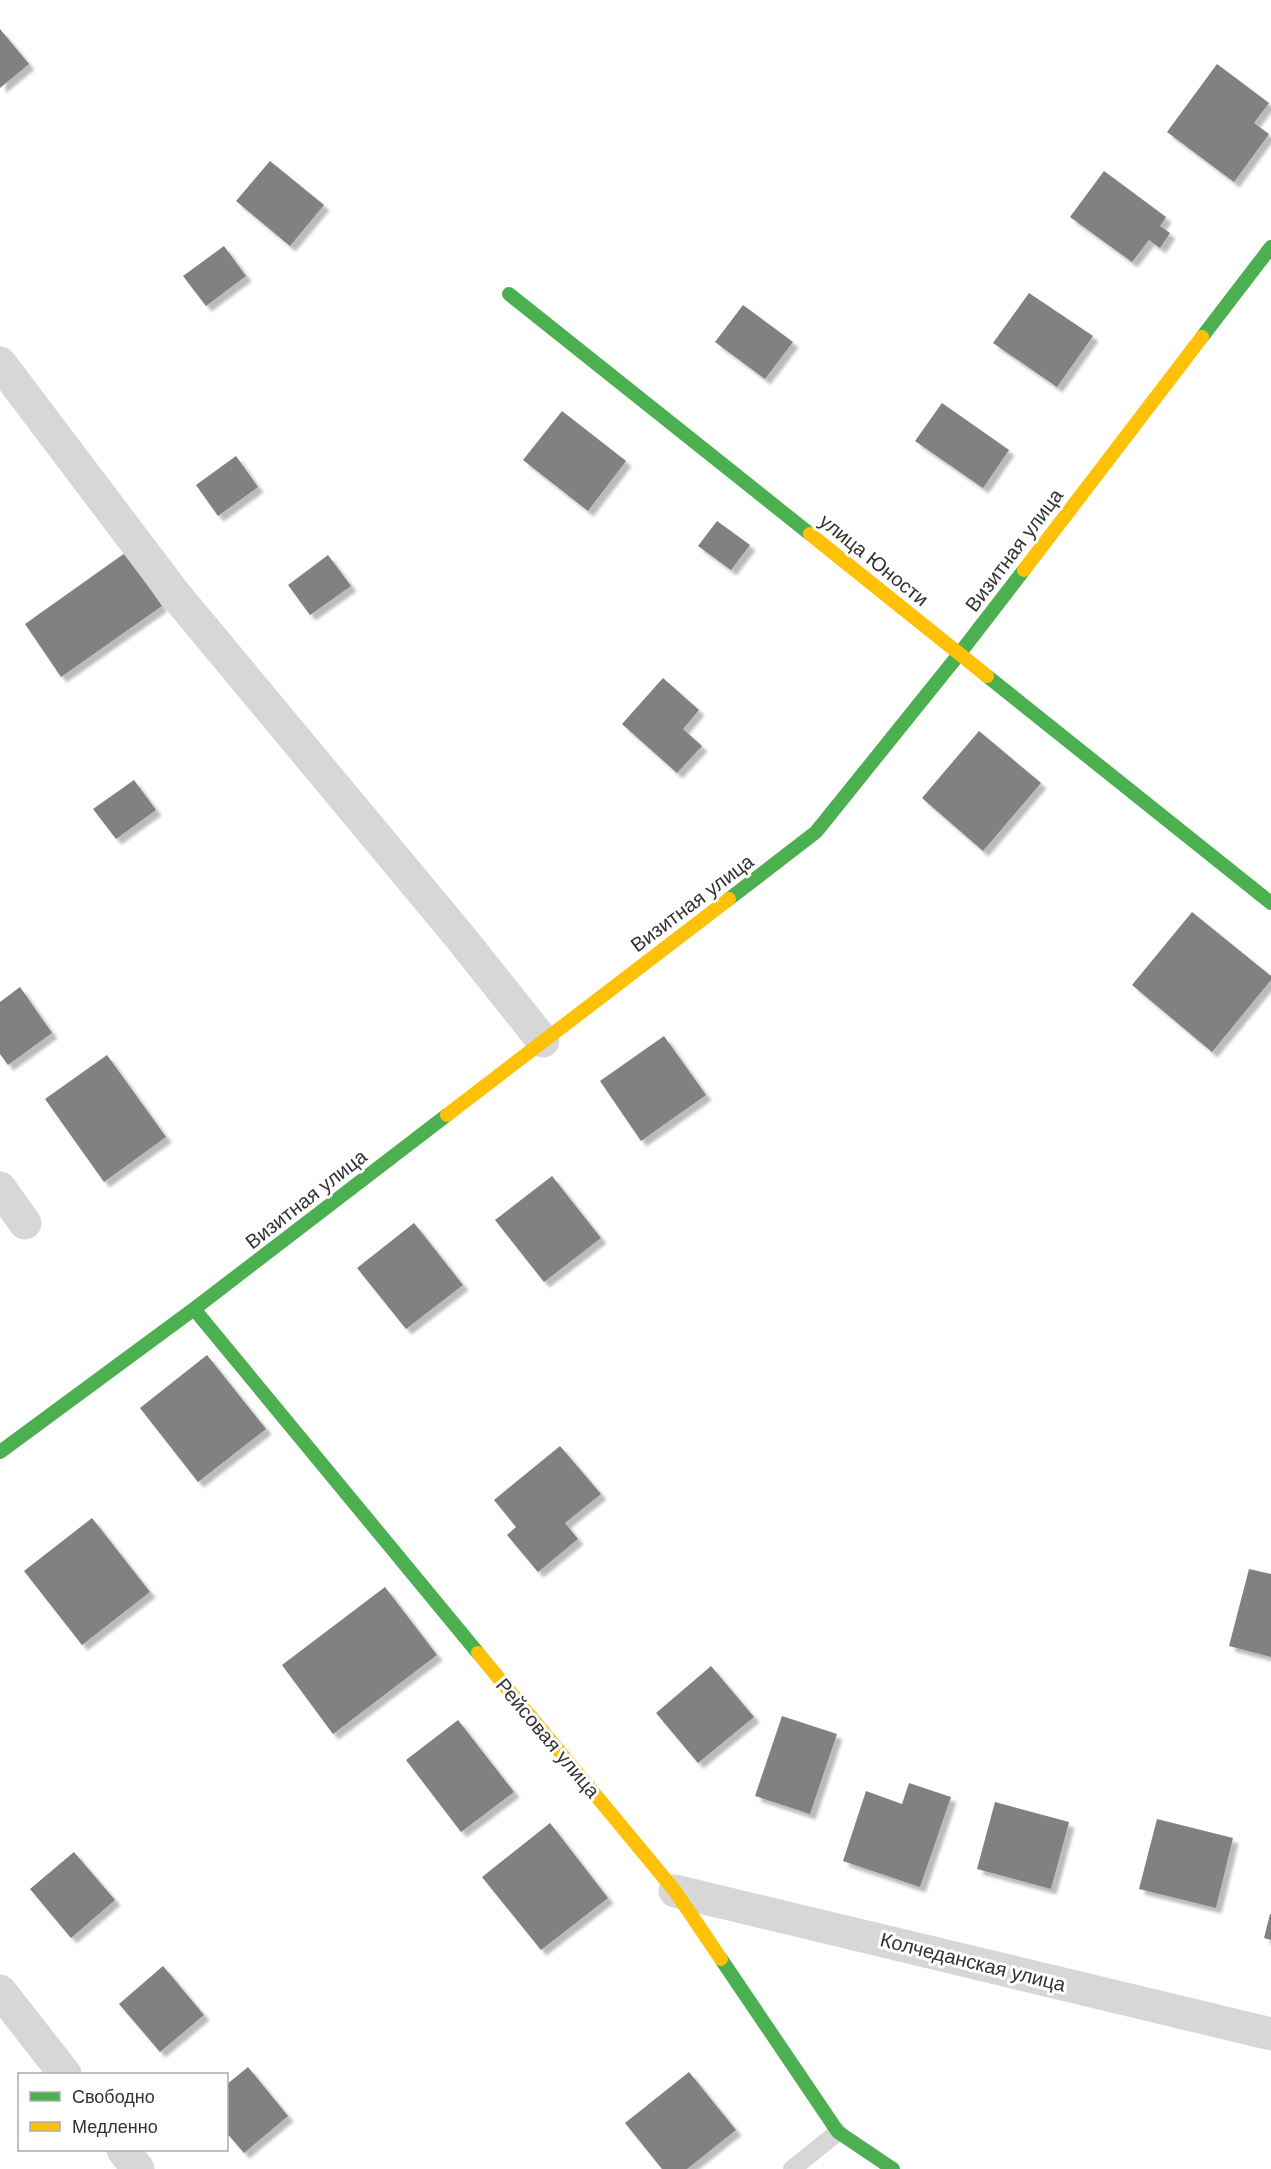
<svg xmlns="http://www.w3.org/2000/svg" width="1271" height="2169" font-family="Helvetica,sans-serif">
<defs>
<filter id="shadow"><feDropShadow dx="5.5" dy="5.5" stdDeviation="1.5" flood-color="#0004"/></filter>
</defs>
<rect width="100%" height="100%" fill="#fff"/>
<!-- building -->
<path fill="#818181" filter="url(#shadow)" d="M 0,29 L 29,64 L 0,88 Z
M 1217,64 L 1269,103 L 1254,123 L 1269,134 L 1234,182 L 1167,132 Z
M 270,161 L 324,205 L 290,246 L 236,201 Z
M 1104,171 L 1166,217 L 1160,226 L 1170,233 L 1160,248 L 1149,240 L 1132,262 L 1070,217 Z
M 224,246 L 246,276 L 206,306 L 183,276 Z
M 1029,293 L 1093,336 L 1057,387 L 993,343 Z
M 743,305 L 793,342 L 765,379 L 715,342 Z
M 942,403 L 1009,450 L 983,488 L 915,441 Z
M 562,411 L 626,461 L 588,511 L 523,460 Z
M 236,456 L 258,487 L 218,516 L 196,485 Z
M 717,521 L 750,545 L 731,570 L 698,546 Z
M 125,553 L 162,606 L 61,677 L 25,624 Z
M 328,555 L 351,586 L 310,615 L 288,585 Z
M 663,678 L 699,710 L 683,729 L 702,746 L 677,773 L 622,724 Z
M 979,731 L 1041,783 L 983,851 L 922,798 Z
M 134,780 L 156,810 L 116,839 L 93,809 Z
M 1192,912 L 1271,976 L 1271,980 L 1212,1052 L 1132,985 Z
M 20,987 L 52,1033 L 8,1065 L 0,1054 L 0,1002 Z
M 664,1036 L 706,1095 L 641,1141 L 600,1081 Z
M 107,1055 L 166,1137 L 104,1182 L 45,1099 Z
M 552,1176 L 601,1238 L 544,1282 L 495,1220 Z
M 414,1223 L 463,1285 L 406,1329 L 357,1268 Z
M 207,1355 L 266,1429 L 198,1482 L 140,1408 Z
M 560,1446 L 601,1494 L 565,1523 L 578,1539 L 538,1572 L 507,1535 L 516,1527 L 494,1500 Z
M 92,1518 L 150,1592 L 82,1645 L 24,1571 Z
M 1249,1569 L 1271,1574 L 1271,1657 L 1229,1646 Z
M 385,1587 L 437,1655 L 333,1734 L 282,1665 Z
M 711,1666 L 754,1717 L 698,1763 L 656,1713 Z
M 782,1716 L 837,1734 L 810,1814 L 755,1796 Z
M 458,1720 L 514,1792 L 461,1832 L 406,1760 Z
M 909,1783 L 951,1797 L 920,1887 L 843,1861 L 866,1791 L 902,1804 Z
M 995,1802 L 1069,1822 L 1051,1889 L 977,1869 Z
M 1157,1819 L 1233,1838 L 1216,1908 L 1139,1889 Z
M 550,1823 L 608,1898 L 541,1950 L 482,1877 Z
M 74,1852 L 115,1900 L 71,1938 L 30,1889 Z
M 1270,1914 L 1271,1914 L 1271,1940 L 1264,1938 Z
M 163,1966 L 204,2015 L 160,2052 L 119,2004 Z
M 248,2067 L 288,2116 L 244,2153 L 226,2132 L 226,2085 Z
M 689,2072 L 736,2130 L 687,2169 L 662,2169 L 625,2123 Z"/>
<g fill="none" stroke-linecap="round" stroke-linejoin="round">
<!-- lane -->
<path stroke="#d7d7d7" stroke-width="18" d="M 792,2169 L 838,2132"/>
<!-- street -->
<path stroke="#d7d7d7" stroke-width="33" d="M 0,363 L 174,593 L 460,937 L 543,1041
M 0,1188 L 25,1223
M 675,1891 L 1271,2034
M 0,1991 L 65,2074
M 123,2150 L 138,2169"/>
<!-- fast -->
<path stroke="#4caf50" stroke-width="14" d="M 509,294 L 810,534
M 1202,337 L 1271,247
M 987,676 L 1271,903
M 729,899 L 816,832 L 960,653 L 1024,570
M 194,1309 L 478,1653
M 0,1452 L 194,1309 L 447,1115
M 721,1959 L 838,2132 L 893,2169"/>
<!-- slow -->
<path stroke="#ffc107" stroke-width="14" d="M 810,534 L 987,676
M 1024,570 L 1202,337
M 447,1115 L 729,899
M 478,1653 L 675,1891 L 721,1959"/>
</g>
<g text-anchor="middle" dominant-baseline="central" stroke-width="6" stroke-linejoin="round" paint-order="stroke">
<!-- street labels -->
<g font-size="20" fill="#333" stroke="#fff">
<text transform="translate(1014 550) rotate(-53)">Визитная улица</text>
<text transform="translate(874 560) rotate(39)">улица Юности</text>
<text transform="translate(692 903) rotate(-37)">Визитная улица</text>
<text transform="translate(306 1199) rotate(-38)">Визитная улица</text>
<text transform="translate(548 1738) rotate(50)">Рейсовая улица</text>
<text transform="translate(973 1962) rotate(14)">Колчеданская улица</text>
</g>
</g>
<!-- legend -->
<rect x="18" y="2073" width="210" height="78" fill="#ffffff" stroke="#adadad" stroke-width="1.5"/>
<rect x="30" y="2092" width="30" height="9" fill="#4caf50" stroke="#adadad" stroke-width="1.5"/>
<text x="72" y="2103" font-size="18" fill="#333333">Свободно</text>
<rect x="30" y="2122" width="30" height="9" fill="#ffc107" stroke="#adadad" stroke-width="1.5"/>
<text x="72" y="2133" font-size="18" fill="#333333">Медленно</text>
</svg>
